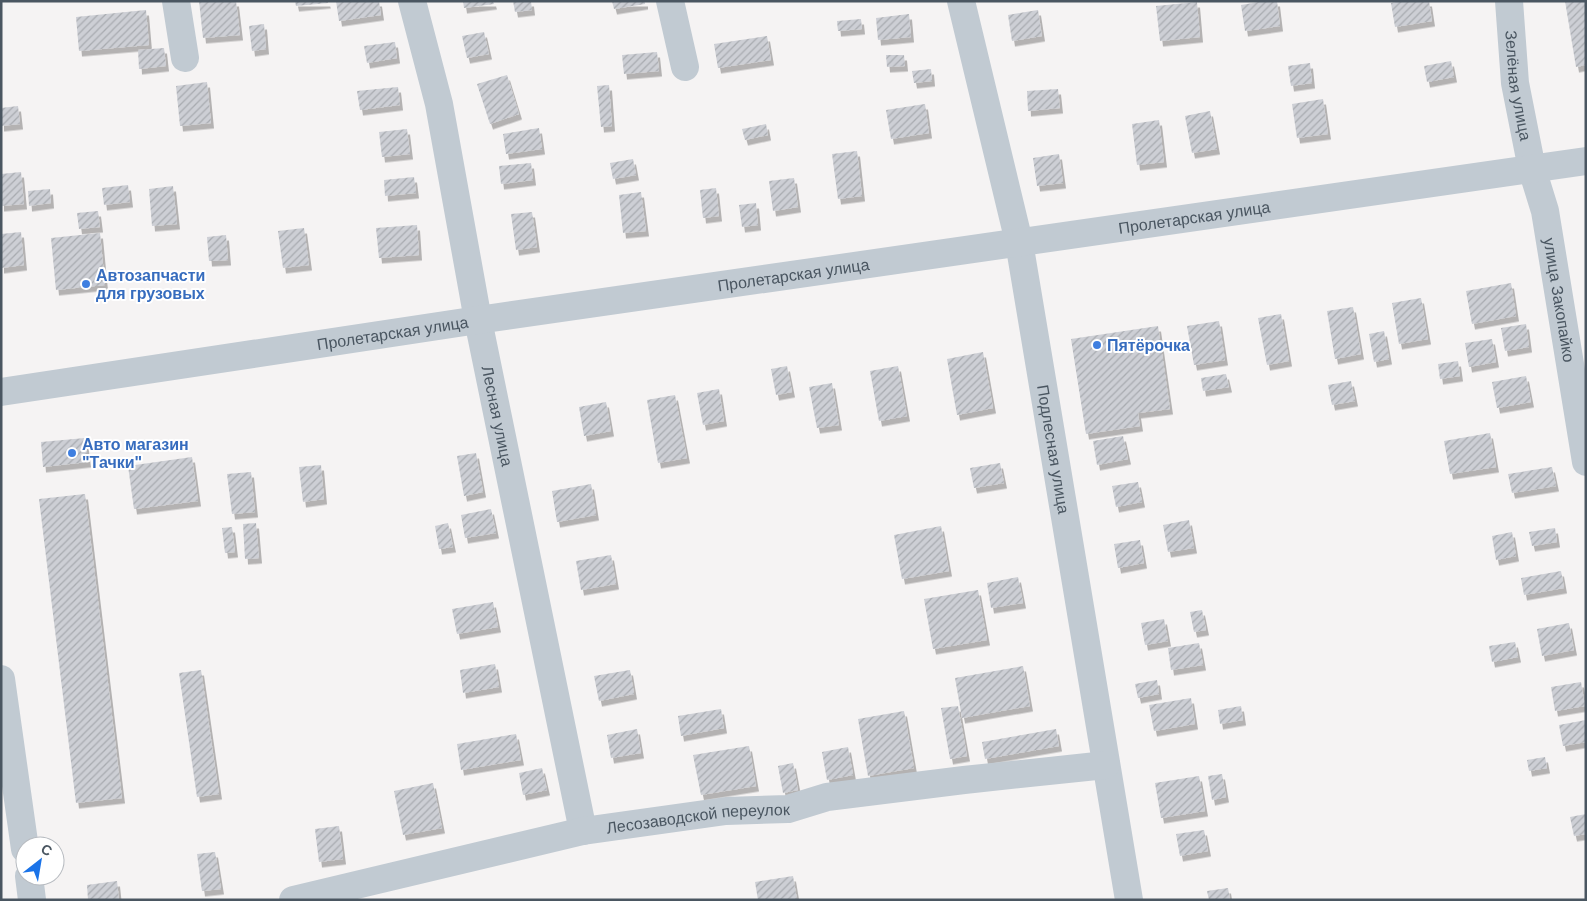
<svg xmlns="http://www.w3.org/2000/svg" width="1587" height="901" font-family="Helvetica,sans-serif">
<defs>
<pattern id="building-hatch" width="6" height="6" patternUnits="userSpaceOnUse" patternTransform="scale(1.25)"><rect width="6" height="6" fill="#cdcfd5"/><path d="M-1 1l2-2M0 6l6-6M5 7l2-2" fill="none" stroke="#a8abb0"/></pattern>
<filter id="shadow"><feDropShadow dx="3" dy="5.5" stdDeviation="0" flood-color="#0004"/></filter>
</defs>
<rect width="100%" height="100%" fill="#f5f3f3"/>
<!-- building -->
<path fill="url(#building-hatch)" filter="url(#shadow)" d="M 199,1 L 236,1 L 240,35 L 203,38 Z
M 295,1 L 327,1 L 328,3 L 296,6 Z
M 336,1 L 379,1 L 381,15 L 339,21 Z
M 463,1 L 493,1 L 494,4 L 464,8 Z
M 513,1 L 531,1 L 532,10 L 515,12 Z
M 612,1 L 645,1 L 645,4 L 614,9 Z
M 1265,1 L 1277,1 L 1280,26 L 1245,31 L 1241,5 Z
M 1401,1 L 1429,1 L 1432,21 L 1395,27 L 1391,3 Z
M 1565,1 L 1586,1 L 1586,65 L 1576,67 Z
M 1197,2 L 1200,37 L 1160,41 L 1156,6 Z
M 146,10 L 149,45 L 79,51 L 76,17 Z
M 1038,10 L 1042,36 L 1012,41 L 1008,15 Z
M 909,14 L 911,37 L 878,40 L 876,18 Z
M 861,19 L 862,29 L 838,31 L 837,21 Z
M 264,24 L 266,49 L 252,51 L 249,26 Z
M 484,32 L 489,54 L 467,58 L 462,36 Z
M 767,36 L 771,60 L 718,68 L 714,44 Z
M 395,42 L 397,58 L 367,63 L 364,46 Z
M 164,48 L 166,66 L 139,69 L 138,50 Z
M 657,52 L 659,71 L 624,74 L 622,55 Z
M 886,55 L 904,55 L 905,66 L 887,67 Z
M 1451,61 L 1454,77 L 1427,82 L 1424,66 Z
M 1310,63 L 1312,83 L 1291,86 L 1288,66 Z
M 931,69 L 932,81 L 914,83 L 912,71 Z
M 507,75 L 519,114 L 490,124 L 477,84 Z
M 207,82 L 211,123 L 180,126 L 176,86 Z
M 609,85 L 612,126 L 601,127 L 597,86 Z
M 398,87 L 400,105 L 360,110 L 357,91 Z
M 1058,89 L 1060,108 L 1028,111 L 1027,91 Z
M 1323,99 L 1328,134 L 1297,138 L 1292,104 Z
M 925,104 L 929,133 L 891,139 L 886,110 Z
M 18,106 L 20,124 L 1,126 L 1,108 Z
M 1210,111 L 1217,149 L 1192,153 L 1185,116 Z
M 1159,120 L 1164,162 L 1137,165 L 1132,124 Z
M 766,124 L 768,135 L 745,140 L 742,129 Z
M 539,128 L 542,149 L 506,154 L 503,134 Z
M 407,129 L 410,154 L 382,157 L 379,132 Z
M 857,151 L 862,196 L 838,199 L 832,154 Z
M 1059,154 L 1063,183 L 1037,186 L 1033,158 Z
M 633,159 L 636,175 L 613,179 L 610,163 Z
M 531,163 L 533,180 L 501,184 L 499,166 Z
M 21,172 L 24,204 L 1,206 L 1,174 Z
M 414,177 L 416,193 L 385,196 L 384,180 Z
M 794,178 L 798,207 L 773,211 L 769,181 Z
M 128,185 L 130,202 L 104,205 L 102,188 Z
M 173,186 L 177,224 L 152,226 L 149,189 Z
M 716,188 L 719,216 L 703,218 L 700,190 Z
M 50,189 L 51,203 L 29,206 L 28,191 Z
M 641,192 L 646,231 L 623,233 L 619,195 Z
M 756,203 L 758,225 L 742,227 L 739,205 Z
M 98,211 L 100,227 L 79,229 L 77,213 Z
M 532,212 L 537,247 L 516,250 L 511,214 Z
M 417,225 L 419,255 L 379,258 L 376,228 Z
M 304,228 L 309,265 L 283,268 L 278,231 Z
M 21,232 L 24,265 L 1,268 L 1,234 Z
M 100,233 L 105,285 L 56,290 L 51,238 Z
M 226,235 L 228,260 L 209,261 L 207,237 Z
M 1511,283 L 1516,316 L 1472,324 L 1466,291 Z
M 1421,298 L 1428,339 L 1399,344 L 1392,303 Z
M 1353,307 L 1361,354 L 1335,359 L 1327,311 Z
M 1281,314 L 1289,361 L 1267,365 L 1258,318 Z
M 1219,321 L 1225,360 L 1194,365 L 1187,326 Z
M 1526,324 L 1529,347 L 1505,351 L 1501,328 Z
M 1158,326 L 1170,409 L 1138,413 L 1140,426 L 1086,434 L 1071,339 Z
M 1384,331 L 1389,359 L 1374,362 L 1369,334 Z
M 1492,339 L 1496,362 L 1469,367 L 1465,343 Z
M 983,352 L 993,408 L 957,415 L 947,359 Z
M 1458,361 L 1460,376 L 1440,379 L 1438,364 Z
M 787,366 L 792,392 L 776,395 L 771,369 Z
M 898,366 L 907,416 L 879,421 L 870,371 Z
M 1226,374 L 1229,387 L 1203,391 L 1201,378 Z
M 1526,376 L 1531,402 L 1497,408 L 1492,382 Z
M 1351,381 L 1355,401 L 1332,405 L 1328,385 Z
M 832,383 L 839,425 L 817,428 L 809,387 Z
M 719,389 L 724,421 L 703,425 L 697,393 Z
M 675,395 L 687,458 L 658,463 L 647,400 Z
M 606,402 L 611,431 L 584,436 L 579,407 Z
M 1490,433 L 1496,467 L 1450,474 L 1444,441 Z
M 1123,436 L 1128,459 L 1097,465 L 1093,441 Z
M 85,438 L 88,462 L 43,467 L 41,442 Z
M 476,453 L 483,492 L 464,496 L 457,456 Z
M 192,457 L 198,501 L 134,509 L 128,466 Z
M 1000,463 L 1004,483 L 974,488 L 970,468 Z
M 321,465 L 324,499 L 303,502 L 299,467 Z
M 1552,467 L 1556,486 L 1512,493 L 1508,474 Z
M 251,472 L 255,512 L 232,514 L 227,474 Z
M 1138,482 L 1142,502 L 1116,507 L 1112,486 Z
M 591,484 L 596,515 L 557,522 L 552,491 Z
M 85,494 L 122,798 L 76,803 L 39,499 Z
M 491,509 L 496,533 L 465,538 L 461,515 Z
M 1189,520 L 1194,548 L 1168,552 L 1163,525 Z
M 256,523 L 259,558 L 245,559 L 243,524 Z
M 448,523 L 453,547 L 439,549 L 435,526 Z
M 941,526 L 949,571 L 902,579 L 894,535 Z
M 232,527 L 235,552 L 225,553 L 222,528 Z
M 1555,528 L 1557,542 L 1532,546 L 1529,532 Z
M 1512,532 L 1516,556 L 1496,560 L 1492,536 Z
M 1140,540 L 1144,563 L 1118,568 L 1114,544 Z
M 611,555 L 616,584 L 581,590 L 576,561 Z
M 1561,571 L 1564,588 L 1524,595 L 1521,578 Z
M 1018,577 L 1023,603 L 991,608 L 987,583 Z
M 978,590 L 987,640 L 933,649 L 924,599 Z
M 493,602 L 498,627 L 457,634 L 452,609 Z
M 1202,610 L 1206,630 L 1194,632 L 1190,612 Z
M 1164,619 L 1168,641 L 1145,645 L 1141,623 Z
M 1569,623 L 1574,650 L 1542,656 L 1537,629 Z
M 1515,642 L 1518,657 L 1492,662 L 1489,646 Z
M 1199,643 L 1203,665 L 1171,670 L 1168,648 Z
M 495,664 L 499,687 L 463,693 L 460,670 Z
M 1023,666 L 1030,706 L 962,718 L 955,678 Z
M 201,670 L 219,794 L 197,797 L 179,673 Z
M 630,670 L 634,694 L 599,701 L 594,676 Z
M 1157,680 L 1159,694 L 1138,698 L 1135,684 Z
M 1581,682 L 1585,706 L 1555,711 L 1551,687 Z
M 1191,698 L 1195,724 L 1154,731 L 1149,705 Z
M 958,706 L 967,756 L 950,759 L 941,708 Z
M 1241,706 L 1243,720 L 1220,724 L 1218,710 Z
M 721,709 L 724,728 L 681,736 L 678,716 Z
M 904,711 L 914,768 L 868,776 L 858,719 Z
M 1586,720 L 1586,742 L 1563,746 L 1559,725 Z
M 637,729 L 641,753 L 611,758 L 607,735 Z
M 1056,729 L 1059,746 L 985,759 L 982,742 Z
M 516,734 L 521,760 L 461,770 L 457,744 Z
M 749,746 L 756,786 L 701,795 L 693,755 Z
M 848,747 L 853,775 L 827,780 L 822,752 Z
M 1545,757 L 1547,768 L 1529,771 L 1527,760 Z
M 793,763 L 798,790 L 783,793 L 778,766 Z
M 542,768 L 547,790 L 523,795 L 519,773 Z
M 1222,774 L 1226,797 L 1212,800 L 1208,776 Z
M 1199,776 L 1205,811 L 1161,818 L 1155,783 Z
M 433,783 L 442,828 L 403,835 L 394,791 Z
M 1586,814 L 1586,834 L 1574,836 L 1570,817 Z
M 339,826 L 343,859 L 319,862 L 315,829 Z
M 1204,830 L 1208,851 L 1180,856 L 1176,834 Z
M 215,852 L 221,889 L 202,891 L 197,854 Z
M 793,876 L 797,900 L 758,900 L 755,882 Z
M 117,881 L 119,900 L 88,900 L 87,885 Z
M 1228,888 L 1230,900 L 1209,900 L 1207,891 Z"/>
<g fill="none" stroke-linecap="round" stroke-linejoin="round">
<!-- minor -->
<g stroke="#c1cad2" stroke-width="28">
<path d="M 176,1 L 185,58"/>
<path id="s1" d="M 412,1 L 439,104 L 478,320 L 583,831"/>
<path d="M 670,1 L 685,67"/>
<path id="s2" d="M 961,1 L 1019,242 L 1129,900"/>
<path id="s3" d="M 1509,1 L 1515,83 L 1532,169 L 1545,211 L 1586,462"/>
<path id="s4" d="M 1,392 L 478,320 L 1586,161"/>
<path d="M 1,679 L 25,849"/>
<path d="M 29,876 L 32,900"/>
<path id="s5" d="M 293,900 L 583,831 L 726,811 L 788,809 L 827,797 L 964,780 L 1106,765"/>
</g>
</g>
<!-- markers -->
<g fill="#3f7fe0" stroke="#fff" stroke-width="2">
<circle cx="86" cy="284" r="5"/>
<circle cx="1097" cy="345" r="5"/>
<circle cx="72" cy="453" r="5"/>
</g>
<g text-anchor="middle" dominant-baseline="central" stroke-width="4" stroke-linejoin="round" paint-order="stroke">
<!-- street labels -->
<g font-size="16" fill="#4a5661" stroke="#fff">
<text stroke="none"><textPath href="#s3" startOffset="85">Зелёная улица</textPath></text>
<text stroke="none"><textPath href="#s4" startOffset="1206">Пролетарская улица</textPath></text>
<text stroke="none"><textPath href="#s4" startOffset="801">Пролетарская улица</textPath></text>
<text stroke="none"><textPath href="#s3" startOffset="304">улица Закопайко</textPath></text>
<text stroke="none"><textPath href="#s4" startOffset="396">Пролетарская улица</textPath></text>
<text stroke="none"><textPath href="#s1" startOffset="424">Лесная улица</textPath></text>
<text stroke="none"><textPath href="#s2" startOffset="458">Подлесная улица</textPath></text>
<text stroke="none"><textPath href="#s5" startOffset="414">Лесозаводской переулок</textPath></text>
</g>
<!-- shop labels -->
<g font-size="16" font-weight="bold" fill="#366cbe" stroke="#fff" text-anchor="start">
<text x="96" y="275">Автозапчасти<tspan x="96" dy="18">для грузовых</tspan></text>
<text x="1107" y="345">Пятёрочка</text>
<text x="82" y="444">Авто магазин<tspan x="82" dy="18">"Тачки"</tspan></text>
</g>
</g>
<!-- border -->
<rect width="1587" height="901" fill="none" stroke="#4a5661" stroke-width="5"/>
<!-- north arrow -->
<g transform="translate(40 861) rotate(31)"><circle r="24" fill="#ffffff" stroke="#b7bbc0"/>
<path d="M0-4L9 19L0 12L-9 19Z" fill="#1a73e8"/>
<text y="-8" font-size="14" font-weight="bold" text-anchor="middle" fill="#4a5661">С</text>
</g>
</svg>
